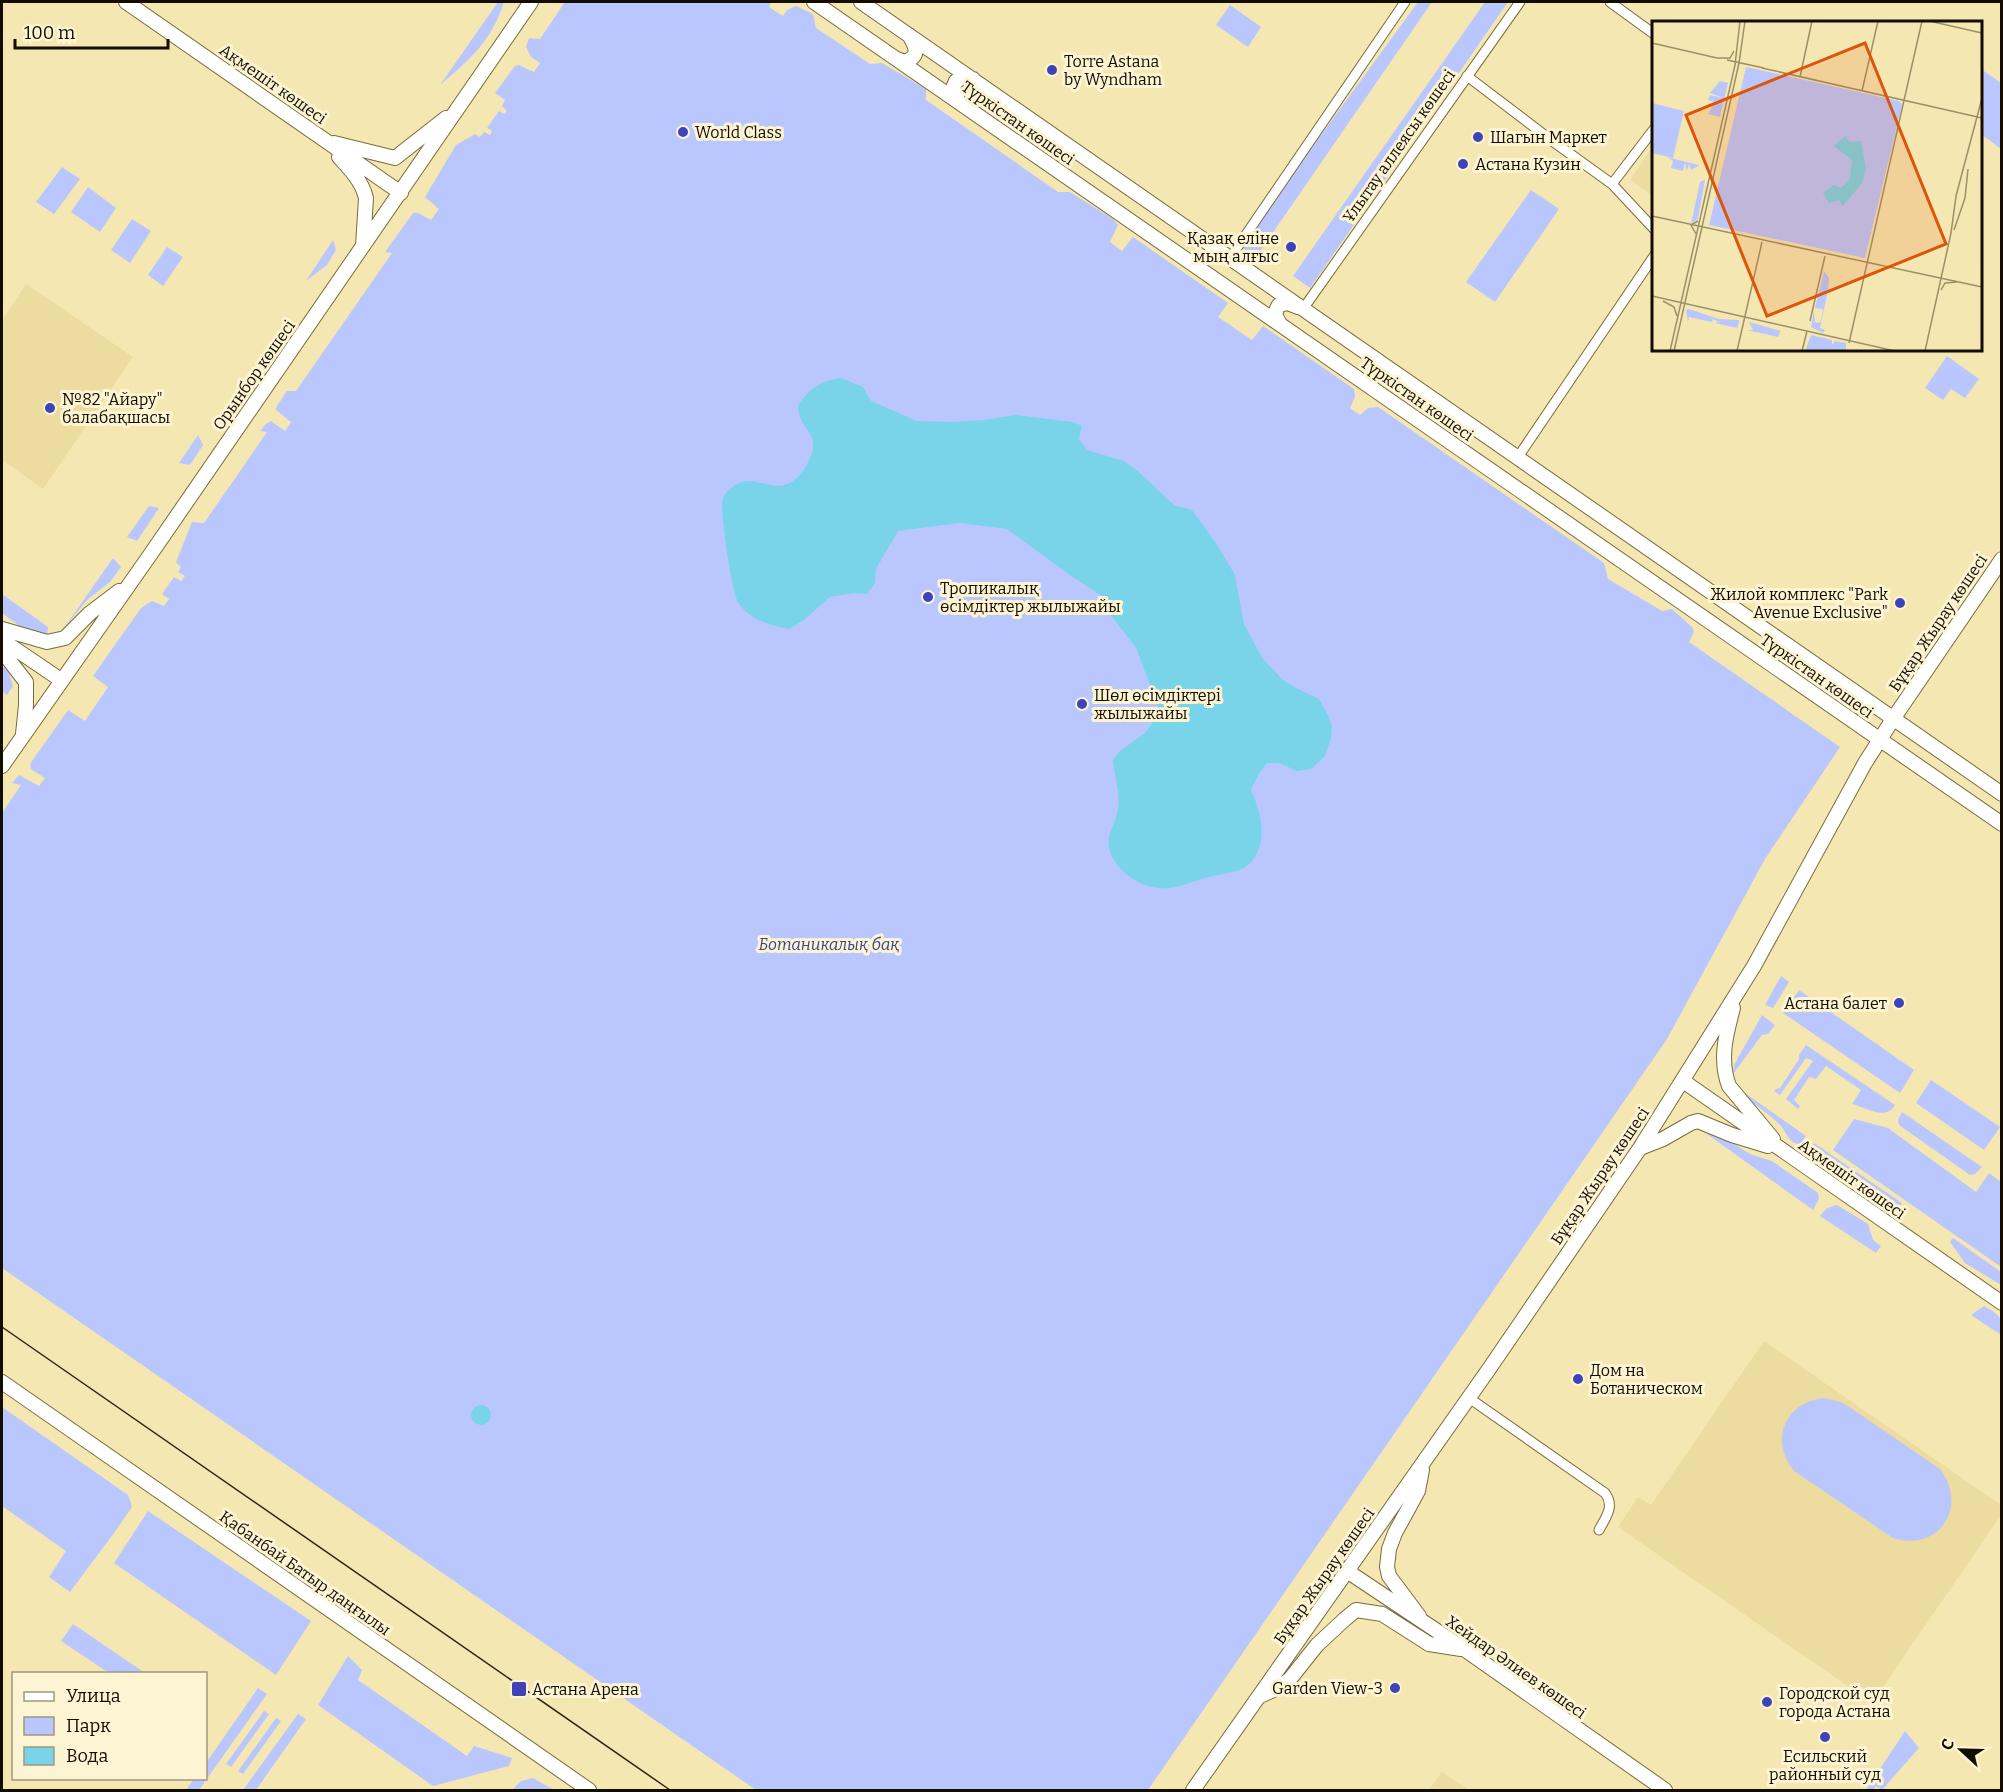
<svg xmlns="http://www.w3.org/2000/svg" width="2003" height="1792" font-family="Bitter,serif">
<rect width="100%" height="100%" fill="#f5e7b1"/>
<!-- built -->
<path fill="#eddc9f" d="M 1653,146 L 1653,196 L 1630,180 Z
M 26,284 L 133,357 L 43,489 L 2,460 L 2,320 Z
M 1764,1341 L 2001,1505 L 2001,1515 L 1872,1703 L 1618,1527 L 1638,1497 L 1651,1505 Z
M 1442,1772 L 1469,1790 L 1429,1790 Z"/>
<!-- green -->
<path fill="#bac7fe" d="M 498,2 L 504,2 C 492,40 470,60 440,85 Z
M 565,2 L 771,2 L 769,7 L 783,16 L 787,10 L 796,6 L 813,14 L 816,28 L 870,64 L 882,63 L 926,89 L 926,100 L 1058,192 L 1070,192 L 1113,219 L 1118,225 L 1110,242 L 1122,251 L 1133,237 L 1228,303 L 1218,317 L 1252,340 L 1263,326 L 1354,389 L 1355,397 L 1350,408 L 1360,415 L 1368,408 L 1378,407 L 1604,563 L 1608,579 L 1662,611 L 1672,609 L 1692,627 L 1694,632 L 1689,642 L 1840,747 L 1765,859 L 1667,1039 L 1148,1790 L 756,1790 L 2,1268 L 2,813 L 21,785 L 12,783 L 19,775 L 39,786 L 45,778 L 31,769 L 30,764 L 68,710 L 85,721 L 108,687 L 93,676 L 141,608 L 152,601 L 164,606 L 169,599 L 162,594 L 174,577 L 181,581 L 185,576 L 178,572 L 181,567 L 176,562 L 192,522 L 204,523 L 267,432 L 260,431 L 266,424 L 271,421 L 285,431 L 291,422 L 275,409 L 287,391 L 296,391 L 392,253 L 385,252 L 413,213 L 418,213 L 431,220 L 439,209 L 425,197 L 456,145 L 475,134 L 480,137 L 484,132 L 490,135 L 492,131 L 487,128 L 499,111 L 504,114 L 507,111 L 502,106 L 505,100 L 495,93 L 515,66 L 519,65 L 534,72 L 540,63 L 531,57 L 526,47 L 529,38 L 540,39 Z
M 1418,2 L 1432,2 L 1256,257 L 1240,246 Z
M 1485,2 L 1508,2 L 1310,288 L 1293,276 Z
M 1230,5 L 1261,27 L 1248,47 L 1216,25 Z
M 1981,69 L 2001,83 L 2001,149 L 1981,134 Z
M 62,167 L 80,179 L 54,214 L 36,202 Z
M 88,187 L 116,208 L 100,232 L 71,212 Z
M 1531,190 L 1559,209 L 1495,302 L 1466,282 Z
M 132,219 L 151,231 L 130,263 L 111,250 Z
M 333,240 L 336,250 L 327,265 L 306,281 Z
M 167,247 L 183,257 L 163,286 L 148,275 Z
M 1947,356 L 1979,379 L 1965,398 L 1951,389 L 1943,400 L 1925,388 Z
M 198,435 L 203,445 L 190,465 L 179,463 Z
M 149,506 L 159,508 L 137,541 L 127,537 Z
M 113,558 L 121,567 L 110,582 L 87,600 L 64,628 Z
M 2,594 L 48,627 L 47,636 L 22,628 L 2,613 Z
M 2,666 L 8,670 L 13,686 L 7,695 L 2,691 Z
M 1781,976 L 1789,982 L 1773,1008 L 1765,1005 Z
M 1799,990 L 1914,1070 L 1900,1093 L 1783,1013 Z
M 1762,1015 L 1775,1025 L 1768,1034 L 1762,1035 L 1733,1074 L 1734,1065 Z
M 1806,1045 L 1895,1105 C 1886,1121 1867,1108 1852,1104 L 1861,1090 L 1826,1066 L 1816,1079 L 1809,1077 L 1794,1100 L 1800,1106 L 1798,1109 L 1786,1099 L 1813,1061 L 1806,1058 L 1780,1095 L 1774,1091 L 1776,1089 L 1780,1088 L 1799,1059 L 1799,1055 Z
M 1931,1080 L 2000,1127 L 1984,1150 L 1916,1103 Z
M 1732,1084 L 1806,1136 L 1800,1144 C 1788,1144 1787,1132 1780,1125 C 1765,1110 1747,1100 1732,1084 Z
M 1902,1112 L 1982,1167 L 1975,1174 L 1970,1175 L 1899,1125 L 1898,1120 Z
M 1854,1119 L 1888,1128 L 1976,1192 L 1989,1173 L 2001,1182 L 2001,1267 L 1833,1150 Z
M 1699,1125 L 1706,1126 L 1750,1154 L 1772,1161 L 1818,1193 L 1819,1199 L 1813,1210 L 1700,1129 Z
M 1814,1143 L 1902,1203 L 1900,1207 L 1873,1199 L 1811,1155 L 1809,1153 Z
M 1837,1205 L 1868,1224 L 1873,1240 L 1881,1246 L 1876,1253 L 1820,1216 L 1827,1208 Z
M 1953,1238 L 2001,1272 L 2001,1285 L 1965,1263 L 1950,1242 Z
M 1984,1306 C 2001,1316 2002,1316 2001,1335 L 1971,1315 Z
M 1824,1398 L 1841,1402 L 1848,1406 L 1940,1469 C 1969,1506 1939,1553 1893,1538 L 1794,1471 C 1769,1440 1785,1402 1824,1398 Z
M 2,1407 L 128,1495 L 132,1507 L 114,1533 L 70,1592 L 49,1577 L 66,1551 L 2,1506 Z
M 148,1511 L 311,1621 L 276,1675 L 114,1563 Z
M 73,1624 L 145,1673 L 109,1673 L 61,1641 Z
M 348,1656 L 362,1670 L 358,1680 L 467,1756 L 474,1746 L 512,1758 L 509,1766 L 433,1786 L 318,1705 Z
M 258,1688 L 267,1694 L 199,1790 L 186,1790 L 194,1779 L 206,1778 L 206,1763 Z
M 264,1711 L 269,1714 L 231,1767 L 226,1764 Z
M 298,1714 L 306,1719 L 256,1790 L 243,1790 Z
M 276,1718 L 281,1721 L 243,1774 L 238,1771 Z
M 1905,1731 L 1919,1748 L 1882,1790 L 1876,1786 L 1873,1790 L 1866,1790 Z
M 533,1778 L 554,1790 L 512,1790 L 521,1781 Z"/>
<!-- water -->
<path fill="#7ad4e9" d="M 841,378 L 863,387 L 871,401 L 917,421 L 952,422 L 985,420 L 1015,415 L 1073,422 L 1082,426 L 1079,439 L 1087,450 L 1124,461 L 1140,473 L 1174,505 L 1192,510 L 1216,543 L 1235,575 L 1244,624 L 1263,659 L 1283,680 L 1294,687 L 1319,699 L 1328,715 L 1332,726 L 1331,739 L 1325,756 L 1311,769 L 1297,771 L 1279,763 L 1267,763 L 1258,775 L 1251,790 C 1262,814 1271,849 1244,868 C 1235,873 1219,874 1209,877 C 1196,880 1182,887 1169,888 C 1145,891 1115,873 1109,848 C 1106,836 1115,825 1117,813 C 1122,795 1114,778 1113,760 L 1120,751 L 1146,732 L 1160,711 L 1136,648 L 1110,614 L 1116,605 L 1071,576 L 1007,529 L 959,523 L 898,531 L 876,569 L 875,583 L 867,594 L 853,593 L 830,597 L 804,620 L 789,629 C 769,625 749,620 738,602 C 732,593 719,508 723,498 C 724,494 732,487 735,485 C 758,469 782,508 807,464 C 825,432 799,433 798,406 C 809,388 821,381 841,378 Z
M471 1415a10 10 0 1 1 20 0a10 10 0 1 1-20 0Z"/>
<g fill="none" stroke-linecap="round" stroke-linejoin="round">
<!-- street casing -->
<g stroke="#796c3a" stroke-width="11">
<path id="street" d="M 1610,2 L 1654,34
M 1467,76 L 1551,140 L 1612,184 L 1654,229
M 1612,184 L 1654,129
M 1230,258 L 1405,2
M 1303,309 L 1520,2
M 1518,457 L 1654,256
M 1469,1398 L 1605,1493 C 1615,1506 1606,1517 1599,1530"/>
</g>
<!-- secondary casing -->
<g stroke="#796c3a" stroke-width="16">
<path id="secondary" d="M 126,2 L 401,193
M 814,2 L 2002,824
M 861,2 L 2002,794
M 897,59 L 905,62 C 921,55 916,47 909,35
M 959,102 L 953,88 L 956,81 L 962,78 L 973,79
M 334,143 L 395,158 L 446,118
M 339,157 C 350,169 362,181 366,198 L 363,246
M 1280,324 C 1275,316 1274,313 1279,305 L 1288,303 L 1298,307
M 2,629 L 47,642 L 65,638 L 90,613 L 119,591
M 2,640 L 61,680
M 2,651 L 26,682 L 26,705 L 23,734
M 2,766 L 150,555 L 531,2
M 1733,1008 C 1726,1034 1719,1060 1729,1086 L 1773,1139
M 1683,1081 L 2002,1303
M 1640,1148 L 1663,1139 L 1691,1123 L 1698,1121 L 1732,1135 L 1768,1146
M 2,1382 L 589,1790
M 1347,1571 L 1464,1649 L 1665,1790
M 1419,1616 L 1389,1576 L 1387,1567 L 1389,1549 L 1395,1533 L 1418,1491 L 1422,1470
M 1260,1696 L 1280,1687 L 1290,1679 L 1317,1645 L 1345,1619 L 1356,1610 L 1382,1614 L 1429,1644 L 1461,1649
M 1193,1790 L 1489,1369 L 1640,1148 L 1754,966 L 1865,763 L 1893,719 L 2002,559"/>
</g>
<!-- street -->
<use href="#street" stroke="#fff" stroke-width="9"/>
<!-- secondary -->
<use href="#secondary" stroke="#fff" stroke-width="14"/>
<!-- tram -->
<path stroke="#2c2513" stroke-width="1.5" d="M 2,1327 L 670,1790"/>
</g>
<!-- markers -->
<g fill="#3e44b8" stroke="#fdf4d4" stroke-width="2">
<circle cx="1052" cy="70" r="6"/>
<circle cx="683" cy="132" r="6"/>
<circle cx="1478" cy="137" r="6"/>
<circle cx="1463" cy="164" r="6"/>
<circle cx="1291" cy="247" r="6"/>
<circle cx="50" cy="408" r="6"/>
<circle cx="928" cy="597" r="6"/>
<circle cx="1900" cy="603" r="6"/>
<circle cx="1082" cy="704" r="6"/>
<circle cx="1899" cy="1003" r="6"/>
<circle cx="1578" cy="1379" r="6"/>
<circle cx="1395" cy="1688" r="6"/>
<rect x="511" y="1681" width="16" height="16" rx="3"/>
<circle cx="1767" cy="1702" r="6"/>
<circle cx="1825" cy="1737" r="6"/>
</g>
<g text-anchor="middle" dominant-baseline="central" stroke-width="6" stroke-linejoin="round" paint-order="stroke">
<!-- poi labels -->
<g font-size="16" fill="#130d00" stroke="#fdf4d4" text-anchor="start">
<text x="1064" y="61">Torre Astana<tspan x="1064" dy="18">by Wyndham</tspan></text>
<text x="695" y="132">World Class</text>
<text x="1490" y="137">Шагын Маркет</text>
<text x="1475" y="164">Астана Кузин</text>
<text x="1279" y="238" text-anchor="end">Қазақ еліне<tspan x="1279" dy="18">мың алғыс</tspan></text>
<text x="62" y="399">№82 "Айару"<tspan x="62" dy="18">балабақшасы</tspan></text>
<text x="940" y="588">Тропикалық<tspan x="940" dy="18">өсімдіктер жылыжайы</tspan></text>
<text x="1888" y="594" text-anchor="end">Жилой комплекс "Park<tspan x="1888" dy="18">Avenue Exclusive"</tspan></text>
<text x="1094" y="695">Шөл өсімдіктері<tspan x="1094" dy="18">жылыжайы</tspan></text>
<text x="1887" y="1003" text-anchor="end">Астана балет</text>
<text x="1590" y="1370">Дом на<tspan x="1590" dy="18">Ботаническом</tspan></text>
<text x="1383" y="1688" text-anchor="end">Garden View-3</text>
<text x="532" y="1689">Астана Арена</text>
<text x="1779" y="1693">Городской суд<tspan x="1779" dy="18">города Астана</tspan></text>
<text x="1825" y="1756" text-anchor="middle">Есильский<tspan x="1825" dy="18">районный суд</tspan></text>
</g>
<!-- street labels -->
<g font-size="16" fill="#130d00" stroke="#fdf4d4">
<text transform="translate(273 84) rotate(35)">Ақмешіт көшесі</text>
<text transform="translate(1018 123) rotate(35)">Түркістан көшесі</text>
<text transform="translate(1399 146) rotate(-55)">Ұлытау аллеясы көшесі</text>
<text transform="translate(254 375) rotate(-55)">Орынбор көшесі</text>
<text transform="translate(1417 399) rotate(35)">Түркістан көшесі</text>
<text transform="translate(1938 623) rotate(-56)">Бұқар Жырау көшесі</text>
<text transform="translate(1817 676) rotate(35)">Түркістан көшесі</text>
<text transform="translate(1600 1176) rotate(-56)">Бұқар Жырау көшесі</text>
<text transform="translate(1852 1179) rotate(35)">Ақмешіт көшесі</text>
<text transform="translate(305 1573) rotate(35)">Қабанбай Батыр даңғылы</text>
<text transform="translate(1324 1576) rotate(-55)">Бұқар Жырау көшесі</text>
<text transform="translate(1516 1667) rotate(35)">Хейдар Әлиев көшесі</text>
</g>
<!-- park labels -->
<g font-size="16" font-style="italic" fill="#3b448e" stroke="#fdf4d4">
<text x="829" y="944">Ботаникалық бақ</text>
</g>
</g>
<!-- overview -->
<g transform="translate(1652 21)">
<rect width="330" height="330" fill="#f5e7b1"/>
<path d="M 94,46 L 247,80 L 250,84 L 213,237 L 57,204 ZM 68,60 L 76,62 L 68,96 L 56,93 L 63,81 L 56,79 L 58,74 L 72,77 L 58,72 ZM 0,82 L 32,90 L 21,137 L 0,132 ZM 15,136 L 47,144 L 46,145 L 39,149 L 37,143 L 35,150 L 33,142 L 31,150 L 19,147 L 21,140 ZM 53,159 L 46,198 L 39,203 L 48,161 ZM 172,250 L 177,257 L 176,269 L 168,307 L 173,309 L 171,312 L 159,306 L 162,289 L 163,301 L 168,302 L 170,295 L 171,288 L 163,287 ZM 37,288 L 67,298 L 87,299 L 87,302 L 85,307 L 63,302 L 67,301 L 61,298 L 60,301 L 37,296 L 36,301 L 34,289 ZM 97,301 L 129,310 L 128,311 L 126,316 L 95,309 L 101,309 ZM 159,314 L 180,319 L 180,324 L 183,320 L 194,322 L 194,330 L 153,330 Z" fill="#bac7fe"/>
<path d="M 193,115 L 198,121 L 209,120 L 214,147 L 210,162 L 191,185 L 187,179 L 177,182 L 171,172 L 182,164 L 189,167 L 198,158 L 200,139 L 182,125 Z" fill="#7ad4e9"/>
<path fill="none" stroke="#9b906a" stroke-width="1.5" d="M 277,0 L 330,12M 0,22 L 65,37M 65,37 L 78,37 L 82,30M 75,39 L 112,47M 110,47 L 330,97M 148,56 L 160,0M 210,70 L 226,0M 0,195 L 330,266M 302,209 L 313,177 L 316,148M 44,213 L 39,204 L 46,200M 289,269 L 293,262 L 305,261M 0,275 L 243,330M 11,280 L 22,286 L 25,295M 158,300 L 173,235M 197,322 L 270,0M 18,330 L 83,44 L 88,0M 22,330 L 87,42 L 93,0M 85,330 L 110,221M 150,330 L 155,310M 273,330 L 299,212 L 304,175 L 330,77"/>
<path fill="#dd550b" fill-opacity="0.15" stroke="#dd550b" stroke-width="3" d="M 213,22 L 294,223 L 115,295 L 34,94 Z"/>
<rect width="330" height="330" fill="none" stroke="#130d00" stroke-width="3"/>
</g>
<!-- border -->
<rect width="2003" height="1792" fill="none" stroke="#130d00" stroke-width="6"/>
<!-- legend -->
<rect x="12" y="1672" width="195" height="108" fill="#fdf4d4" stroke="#9f987f" stroke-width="1.5"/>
<rect x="24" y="1692" width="30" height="9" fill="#ffffff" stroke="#9f987f" stroke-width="1.5"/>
<text x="66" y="1702" font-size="18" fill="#130d00">Улица</text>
<rect x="24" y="1717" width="30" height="18" fill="#bac7fe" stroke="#9f987f" stroke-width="1.5"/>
<text x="66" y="1732" font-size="18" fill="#130d00">Парк</text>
<rect x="24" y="1747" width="30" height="18" fill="#7ad4e9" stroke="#9f987f" stroke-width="1.5"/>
<text x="66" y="1762" font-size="18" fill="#130d00">Вода</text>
<!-- north arrow -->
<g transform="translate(1961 1750) rotate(292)" stroke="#fdf4d4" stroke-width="4.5" paint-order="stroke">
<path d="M0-4.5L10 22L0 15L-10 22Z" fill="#130d00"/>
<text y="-9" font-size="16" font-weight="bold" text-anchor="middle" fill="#130d00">С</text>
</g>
<!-- scale -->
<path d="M15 39v9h153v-9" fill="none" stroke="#130d00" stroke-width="3"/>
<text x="24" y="39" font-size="18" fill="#130d00" stroke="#fdf4d4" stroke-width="4.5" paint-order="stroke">100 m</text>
</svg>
